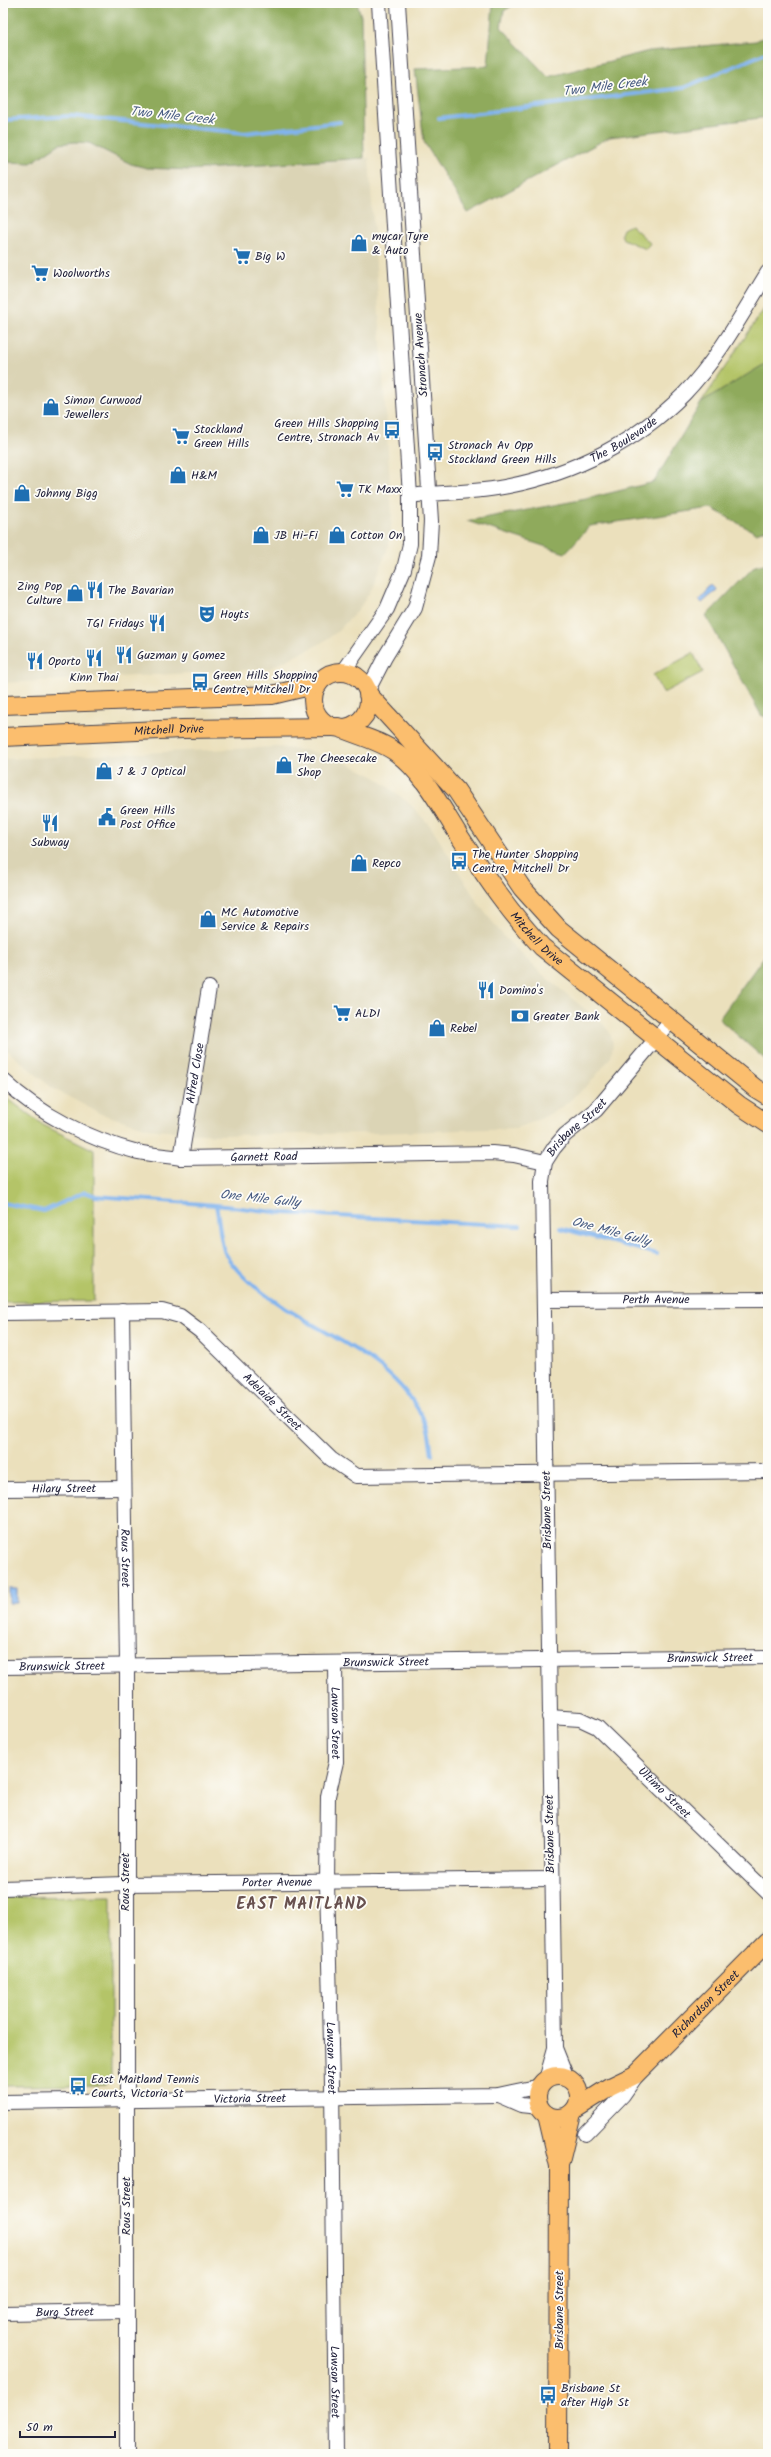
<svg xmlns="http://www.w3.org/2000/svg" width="771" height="2457" font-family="Kalam,sans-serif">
<rect width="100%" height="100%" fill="#fdfcf7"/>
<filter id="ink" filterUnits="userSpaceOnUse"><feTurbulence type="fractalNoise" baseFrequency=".025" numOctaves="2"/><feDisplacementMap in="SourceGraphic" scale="8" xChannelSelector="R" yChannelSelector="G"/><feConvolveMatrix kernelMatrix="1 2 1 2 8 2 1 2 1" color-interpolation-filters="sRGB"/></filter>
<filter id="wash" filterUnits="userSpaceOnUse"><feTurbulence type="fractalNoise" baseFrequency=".012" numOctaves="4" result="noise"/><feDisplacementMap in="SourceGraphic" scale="16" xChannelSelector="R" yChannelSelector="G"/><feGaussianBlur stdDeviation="0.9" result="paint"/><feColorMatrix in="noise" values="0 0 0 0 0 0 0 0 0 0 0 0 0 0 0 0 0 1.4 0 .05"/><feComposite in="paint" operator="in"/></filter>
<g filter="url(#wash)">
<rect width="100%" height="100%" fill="#ebe0bc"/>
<!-- built -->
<path fill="#dbd4b5" d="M 75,142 L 89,143 L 131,164 L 147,168 L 189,170 L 369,158 L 392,514 L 389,545 L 371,590 L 358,610 L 337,632 L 318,645 L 268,669 L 3,683 L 3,162 L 31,163 L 59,144 Z
M 277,747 L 309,751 L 343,761 L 375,777 L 410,804 L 431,827 L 478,903 L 505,938 L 542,974 L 603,1024 L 610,1033 L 613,1044 L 611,1057 L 591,1082 L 561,1108 L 540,1119 L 516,1128 L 379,1133 L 214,1135 L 156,1130 L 101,1114 L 52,1088 L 3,1047 L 3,759 Z"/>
<!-- green -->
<path fill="#b4c467" stroke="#6b7351" d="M 631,225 L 650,243 L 646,249 L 623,239 L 621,234 L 623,229 Z
M 768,303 L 768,362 L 701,403 Z
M 693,653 L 703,672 L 663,693 L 653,675 Z
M 3,1095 L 43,1125 L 94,1150 L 94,1301 L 3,1302 Z
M 111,1896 L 111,2078 L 105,2085 L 3,2086 L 3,1897 Z"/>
<!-- forest -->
<path fill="#8faa5c" stroke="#58664c" d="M 3,3 L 357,3 L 361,16 L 364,158 L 189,170 L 147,168 L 131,164 L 89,143 L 75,142 L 59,144 L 31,163 L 3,162 Z
M 493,3 L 517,3 L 504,11 L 501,27 L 548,77 L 649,51 L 756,41 L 768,35 L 768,117 L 610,137 L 468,213 L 424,142 L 415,69 L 488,66 Z
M 768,362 L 768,529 L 756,533 L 711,508 L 590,526 L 565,553 L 467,521 L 586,499 L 654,482 L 701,403 Z
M 768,563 L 768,718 L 761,715 L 706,616 L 755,566 Z
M 768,951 L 768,1062 L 719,1019 Z"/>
<!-- water -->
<path fill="#81b4ee" stroke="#526b94" d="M 713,585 L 717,589 L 716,591 L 702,603 L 699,600 Z
M 9,1589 L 17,1589 L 17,1603 L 9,1603 Z"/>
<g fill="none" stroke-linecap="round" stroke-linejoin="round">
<!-- stream -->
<path stroke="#81b4ee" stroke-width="4" d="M 439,118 L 683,88 L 768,52
M 3,120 L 71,116 L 245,133 L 340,122
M 3,1203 L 44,1211 L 85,1192 L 96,1196 L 216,1205 L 283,1213 L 520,1226
M 216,1205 C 219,1218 220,1242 225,1253 C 235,1271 253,1286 270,1298 C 326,1338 394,1356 426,1424 C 430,1432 430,1445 432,1454
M 560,1228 L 657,1254"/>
</g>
</g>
<g filter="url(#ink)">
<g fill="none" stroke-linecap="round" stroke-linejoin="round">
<!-- minor casing -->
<g stroke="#403e4e" stroke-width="16">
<g id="minor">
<path id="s1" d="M 410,496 C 442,492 477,493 509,486 C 575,473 636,442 684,394 C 718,359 742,314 768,272"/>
<path d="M 343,672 L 387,609 L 404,569 L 410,544 L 410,496 L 379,3"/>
<path d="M 367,692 L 385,657 L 415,608 L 429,556 L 431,521 L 398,3"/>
<path id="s2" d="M 3,1080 C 39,1114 90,1140 138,1152 C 152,1155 167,1156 181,1158 L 492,1153 L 514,1155 L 545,1162"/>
<path id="s3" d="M 181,1158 L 209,988"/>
<path id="s4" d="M 544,1300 L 768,1299"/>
<path id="s5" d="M 122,1311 L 127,1665 L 127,2454"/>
<path id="s6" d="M 3,1313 L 162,1311 L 180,1316 L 200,1331 L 331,1459 L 356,1476 L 768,1471"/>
<path id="s7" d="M 3,1489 L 124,1488"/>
<path id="s8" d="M 335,1663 L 336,1762 L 328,1796 L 327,1883 L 332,2084 L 336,2454"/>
<path id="s9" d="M 3,1667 L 768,1657"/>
<path id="s10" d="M 549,1717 L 580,1719 L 597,1727 L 768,1893"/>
<path id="s11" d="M 3,1888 L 125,1884 L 551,1879"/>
<path d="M 555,2048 L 567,2078"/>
<path id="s12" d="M 546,2080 L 555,2048 L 542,1181 L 545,1162 L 554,1148 L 565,1135 L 596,1110 L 671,1021"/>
<path d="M 498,2095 L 521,2105 L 540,2107"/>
<path id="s13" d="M 3,2102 L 498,2095 L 541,2086"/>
<path d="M 585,2134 L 623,2095 L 639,2072"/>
<path id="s14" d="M 3,2313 L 126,2311"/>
</g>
</g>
<!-- major casing -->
<g stroke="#403e4e" stroke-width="20">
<g id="major">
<circle cx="341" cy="700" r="28"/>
<path d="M 368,694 L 456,790 L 522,888 L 559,929 L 755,1088 L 768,1096"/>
<path d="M 3,705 L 272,695 L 318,684"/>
<path id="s15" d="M 338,727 C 358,736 380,740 397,753 C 425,774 443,811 462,840 C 487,879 510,913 542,947 L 739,1105 L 768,1124"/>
<path id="s16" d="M 3,737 L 182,729 L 334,727"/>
<circle cx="558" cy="2097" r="21"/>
<path id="s17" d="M 577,2108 L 610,2087 L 635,2075 L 768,1941"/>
<path d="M 547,2115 L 559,2166 L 558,2454"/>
<path d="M 560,2162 L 572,2113"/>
</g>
</g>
<!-- minor -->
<use href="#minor" stroke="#fff" stroke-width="14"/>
<!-- major -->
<use href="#major" stroke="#fbbe6e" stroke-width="18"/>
</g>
</g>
<!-- icons -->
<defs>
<g id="shop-bare" transform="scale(1.38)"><path d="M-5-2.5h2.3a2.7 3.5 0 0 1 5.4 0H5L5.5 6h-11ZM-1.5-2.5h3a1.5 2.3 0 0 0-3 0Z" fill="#1f6fb2" stroke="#fdfcf7" stroke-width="2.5" paint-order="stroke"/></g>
<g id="supermarket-bare" transform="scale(1.38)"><path d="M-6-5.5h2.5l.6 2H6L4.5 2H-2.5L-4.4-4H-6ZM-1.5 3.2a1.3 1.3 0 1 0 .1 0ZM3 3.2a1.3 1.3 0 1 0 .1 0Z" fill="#1f6fb2" stroke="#fdfcf7" stroke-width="2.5" paint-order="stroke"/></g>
<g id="bus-bare" transform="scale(1.38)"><path d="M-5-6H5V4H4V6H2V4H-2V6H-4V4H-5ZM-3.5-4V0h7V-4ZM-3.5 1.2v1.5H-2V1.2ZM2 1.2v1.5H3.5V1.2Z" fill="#1f6fb2" stroke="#fdfcf7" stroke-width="2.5" paint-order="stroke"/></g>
<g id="restaurant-bare" transform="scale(1.38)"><path d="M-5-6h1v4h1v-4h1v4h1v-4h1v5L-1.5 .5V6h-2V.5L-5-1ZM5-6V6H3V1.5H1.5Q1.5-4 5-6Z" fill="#1f6fb2" stroke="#fdfcf7" stroke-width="2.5" paint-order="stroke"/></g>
<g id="theatre-bare" transform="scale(1.38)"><path d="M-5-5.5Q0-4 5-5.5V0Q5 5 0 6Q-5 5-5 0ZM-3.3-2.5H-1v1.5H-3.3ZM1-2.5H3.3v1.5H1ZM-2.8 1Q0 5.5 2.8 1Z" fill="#1f6fb2" stroke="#fdfcf7" stroke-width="2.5" paint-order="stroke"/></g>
<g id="civic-bare" transform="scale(1.38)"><path d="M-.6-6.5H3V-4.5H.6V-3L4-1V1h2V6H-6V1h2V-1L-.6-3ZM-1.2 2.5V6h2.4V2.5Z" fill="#1f6fb2" stroke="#fdfcf7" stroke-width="2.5" paint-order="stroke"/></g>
<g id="bank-bare" transform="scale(1.38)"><path d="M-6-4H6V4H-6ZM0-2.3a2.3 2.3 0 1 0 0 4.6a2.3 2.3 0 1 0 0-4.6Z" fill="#1f6fb2" stroke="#fdfcf7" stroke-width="2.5" paint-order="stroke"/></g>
</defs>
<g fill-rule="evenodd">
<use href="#shop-bare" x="359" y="243"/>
<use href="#supermarket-bare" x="242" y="256"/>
<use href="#supermarket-bare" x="40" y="273"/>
<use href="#shop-bare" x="51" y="407"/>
<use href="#bus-bare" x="392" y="430"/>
<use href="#supermarket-bare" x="181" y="436"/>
<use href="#bus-bare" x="435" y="452"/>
<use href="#shop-bare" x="178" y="475"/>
<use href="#supermarket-bare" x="345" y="489"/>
<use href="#shop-bare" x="22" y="493"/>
<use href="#shop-bare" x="261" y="535"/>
<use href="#shop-bare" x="337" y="535"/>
<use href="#restaurant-bare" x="95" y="590"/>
<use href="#shop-bare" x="75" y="593"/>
<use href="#theatre-bare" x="207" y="614"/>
<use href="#restaurant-bare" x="157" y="623"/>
<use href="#restaurant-bare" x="124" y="655"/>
<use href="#restaurant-bare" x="94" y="658"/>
<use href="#restaurant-bare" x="35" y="661"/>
<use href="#bus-bare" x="200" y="682"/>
<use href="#shop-bare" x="284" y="765"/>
<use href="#shop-bare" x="104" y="771"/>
<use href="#civic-bare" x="107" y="817"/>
<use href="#restaurant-bare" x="50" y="823"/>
<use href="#bus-bare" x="459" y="861"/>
<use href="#shop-bare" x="359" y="863"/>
<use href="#shop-bare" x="208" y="919"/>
<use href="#restaurant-bare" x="486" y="990"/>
<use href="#supermarket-bare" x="342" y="1013"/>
<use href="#bank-bare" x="520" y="1016"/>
<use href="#shop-bare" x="437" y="1028"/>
<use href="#bus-bare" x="78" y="2086"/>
<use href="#bus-bare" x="548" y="2395"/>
</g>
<g text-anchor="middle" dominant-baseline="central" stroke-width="3.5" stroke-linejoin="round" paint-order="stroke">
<!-- poi labels -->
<g font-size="12" fill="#22223b" stroke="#fdfcf7" text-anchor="start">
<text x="372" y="236">mycar Tyre<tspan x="372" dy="14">&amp; Auto</tspan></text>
<text x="255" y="256">Big W</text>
<text x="53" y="273">Woolworths</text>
<text x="64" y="400">Simon Curwood<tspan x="64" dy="14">Jewellers</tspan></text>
<text x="379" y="423" text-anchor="end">Green Hills Shopping<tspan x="379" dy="14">Centre, Stronach Av</tspan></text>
<text x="194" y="429">Stockland<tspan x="194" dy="14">Green Hills</tspan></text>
<text x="448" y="445">Stronach Av Opp<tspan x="448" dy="14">Stockland Green Hills</tspan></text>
<text x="191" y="475">H&amp;M</text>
<text x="358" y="489">TK Maxx</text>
<text x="35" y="493">Johnny Bigg</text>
<text x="274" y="535">JB Hi-Fi</text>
<text x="350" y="535">Cotton On</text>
<text x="62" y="586" text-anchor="end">Zing Pop<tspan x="62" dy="14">Culture</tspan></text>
<text x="108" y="590">The Bavarian</text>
<text x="220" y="614">Hoyts</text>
<text x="144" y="623" text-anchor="end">TGI Fridays</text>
<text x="137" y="655">Guzman y Gomez</text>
<text x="48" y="661">Oporto</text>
<text x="213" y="675">Green Hills Shopping<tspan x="213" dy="14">Centre, Mitchell Dr</tspan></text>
<text x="94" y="677" text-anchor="middle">Kinn Thai</text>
<text x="297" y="758">The Cheesecake<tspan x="297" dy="14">Shop</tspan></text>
<text x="117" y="771">J &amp; J Optical</text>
<text x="120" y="810">Green Hills<tspan x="120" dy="14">Post Office</tspan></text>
<text x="50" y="842" text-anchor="middle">Subway</text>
<text x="472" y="854">The Hunter Shopping<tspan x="472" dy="14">Centre, Mitchell Dr</tspan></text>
<text x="372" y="863">Repco</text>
<text x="221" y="912">MC Automotive<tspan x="221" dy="14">Service &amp; Repairs</tspan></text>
<text x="499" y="990">Domino's</text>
<text x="355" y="1013">ALDI</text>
<text x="533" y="1016">Greater Bank</text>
<text x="450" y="1028">Rebel</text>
<text x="91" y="2079">East Maitland Tennis<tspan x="91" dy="14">Courts, Victoria St</tspan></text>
<text x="561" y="2388">Brisbane St<tspan x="561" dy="14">after High St</tspan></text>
</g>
<!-- street labels -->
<g font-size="12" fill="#22223b" stroke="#fdfcf7">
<text transform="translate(421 355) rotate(-94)">Stronach Avenue</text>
<text stroke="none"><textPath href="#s1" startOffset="224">The Boulevarde</textPath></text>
<text stroke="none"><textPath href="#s16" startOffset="166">Mitchell Drive</textPath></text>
<text stroke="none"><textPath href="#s15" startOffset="298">Mitchell Drive</textPath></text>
<text stroke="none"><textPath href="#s3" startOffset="86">Alfred Close</textPath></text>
<text stroke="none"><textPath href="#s12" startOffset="967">Brisbane Street</textPath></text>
<text stroke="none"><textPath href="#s2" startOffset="281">Garnett Road</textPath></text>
<text stroke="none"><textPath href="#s4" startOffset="112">Perth Avenue</textPath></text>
<text stroke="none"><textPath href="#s6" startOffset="304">Adelaide Street</textPath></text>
<text stroke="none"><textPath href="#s7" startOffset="61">Hilary Street</textPath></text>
<text transform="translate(547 1510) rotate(-91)">Brisbane Street</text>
<text stroke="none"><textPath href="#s5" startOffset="247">Rous Street</textPath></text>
<text stroke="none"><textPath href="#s9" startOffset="707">Brunswick Street</textPath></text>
<text stroke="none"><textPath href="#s9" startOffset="383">Brunswick Street</textPath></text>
<text stroke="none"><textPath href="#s9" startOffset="59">Brunswick Street</textPath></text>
<text stroke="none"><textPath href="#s8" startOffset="60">Lawson Street</textPath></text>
<text stroke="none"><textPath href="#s10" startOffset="144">Ultimo Street</textPath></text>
<text transform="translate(550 1834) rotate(-91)">Brisbane Street</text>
<text transform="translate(125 1882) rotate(-90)">Rous Street</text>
<text stroke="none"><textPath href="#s11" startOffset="274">Porter Avenue</textPath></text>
<text stroke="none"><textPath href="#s17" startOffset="167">Richardson Street</textPath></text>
<text stroke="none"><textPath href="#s8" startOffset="396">Lawson Street</textPath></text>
<text stroke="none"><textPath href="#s13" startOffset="247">Victoria Street</textPath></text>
<text transform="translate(126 2206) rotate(-90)">Rous Street</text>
<text transform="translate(559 2310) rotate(-90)">Brisbane Street</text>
<text stroke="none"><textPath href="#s14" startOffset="62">Burg Street</textPath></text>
<text stroke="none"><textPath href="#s8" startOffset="720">Lawson Street</textPath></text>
</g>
<!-- water labels -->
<g font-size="13" font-style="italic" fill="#485c83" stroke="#fdfcf7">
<text transform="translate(605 87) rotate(-7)">Two Mile Creek</text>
<text transform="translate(172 116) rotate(6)">Two Mile Creek</text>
<text transform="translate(260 1199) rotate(6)">One Mile Gully</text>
<text transform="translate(611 1232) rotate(15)">One Mile Gully</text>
</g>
<!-- district labels -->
<g font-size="16" font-weight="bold" letter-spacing="1" fill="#68514f" stroke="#fdfcf7">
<text x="302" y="1904">EAST MAITLAND</text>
</g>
</g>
<!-- margin -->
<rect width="771" height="2457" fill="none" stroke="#fdfcf7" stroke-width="16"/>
<!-- scale -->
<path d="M20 2431v6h95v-6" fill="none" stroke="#22223b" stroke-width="2"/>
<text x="26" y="2431" font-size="12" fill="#22223b" stroke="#fdfcf7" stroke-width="3" paint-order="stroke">50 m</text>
</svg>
